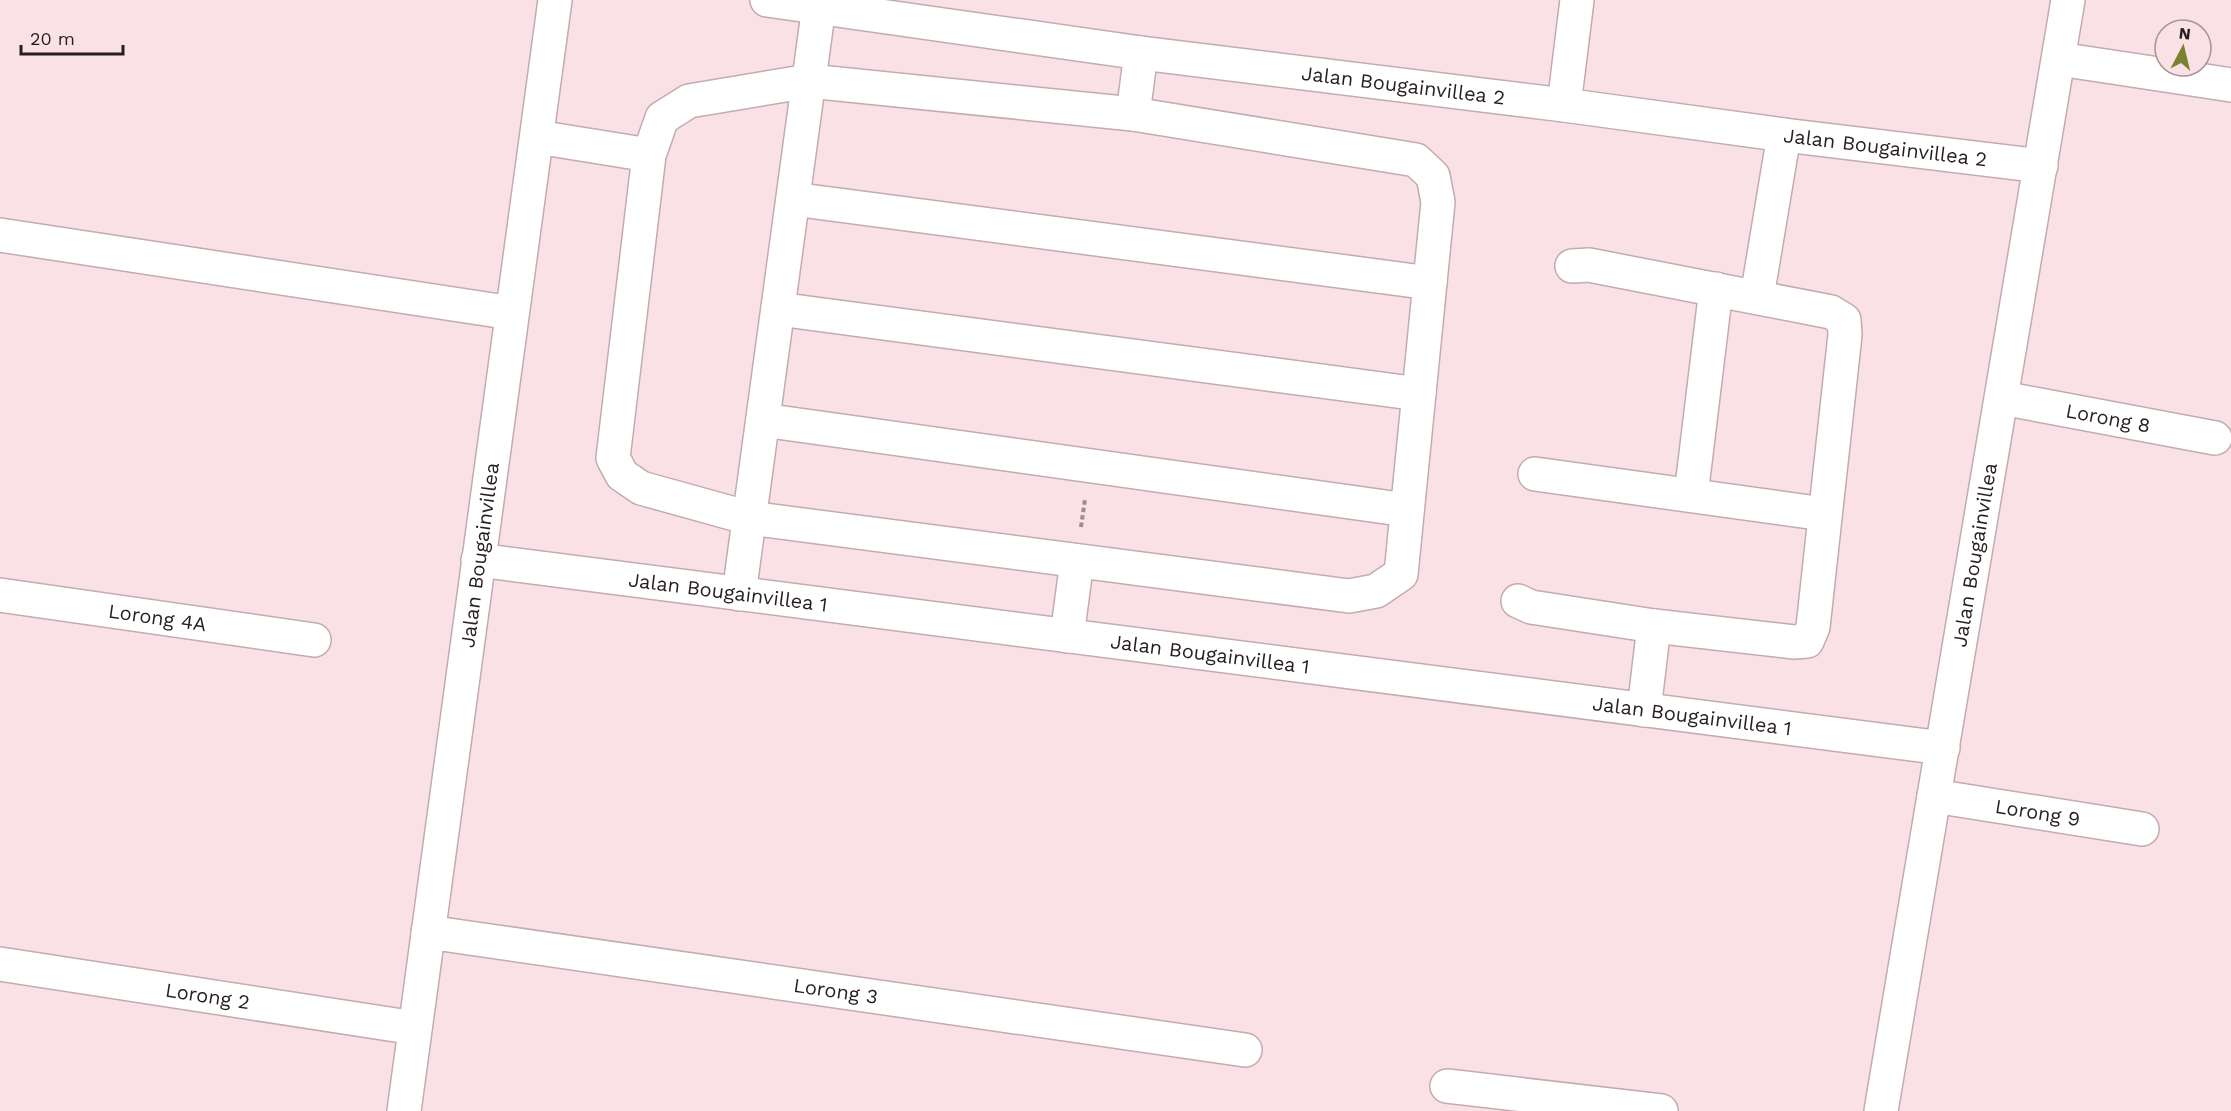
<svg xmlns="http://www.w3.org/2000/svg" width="2231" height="1111" font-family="'Work Sans',sans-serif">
<rect width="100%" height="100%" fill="#fae1e6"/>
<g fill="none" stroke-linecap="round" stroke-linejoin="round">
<!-- minor casing -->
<g stroke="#c3abb0" stroke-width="36">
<g id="minor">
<path id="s1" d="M 767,0 L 1141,53 L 1564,105 L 1784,135 L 2041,166"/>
<path d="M 2059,59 L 2231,85"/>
<path d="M 809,81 L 1133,114 L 1416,160 L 1433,176 L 1438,202 L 1401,574 L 1376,591 L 1349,596 L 749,518 L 641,488 L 622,475 L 613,458 L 649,155 L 662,118 L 689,101 Z"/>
<path d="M 1564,105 L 1577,0"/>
<path d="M 1133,114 L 1141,53"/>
<path d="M 537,137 L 649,155"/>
<path d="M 793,199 L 1430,283"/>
<path d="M 0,235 L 512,313"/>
<path d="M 1757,297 L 1784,135"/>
<path d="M 778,309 L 1419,394"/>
<path id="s2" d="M 2002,398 L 2215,438"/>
<path d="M 763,420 L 1407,510"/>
<path d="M 1535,474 L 1824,514"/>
<path d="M 1691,495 L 1716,289"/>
<path id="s3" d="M 478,560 L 1943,748"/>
<path d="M 739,594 L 819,6"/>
<path id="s4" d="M 0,595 L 314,640"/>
<path d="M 1518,601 L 1531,607 L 1654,626 L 1794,642 L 1807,641 L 1813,627 L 1845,335 L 1844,320 L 1831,312 L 1589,265 L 1572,266"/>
<path d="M 1067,636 L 1077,561"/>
<path d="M 1644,710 L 1654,626"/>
<path id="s5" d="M 1934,796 L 2142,829"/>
<path id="s6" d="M 428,932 L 1245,1050"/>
<path id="s7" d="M 0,964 L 415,1028"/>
<path d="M 1447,1086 L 1661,1111"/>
<path id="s8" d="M 404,1111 L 555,0"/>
<path id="s9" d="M 1881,1111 L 2068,0"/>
</g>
</g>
<!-- path -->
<path stroke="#9d8b8f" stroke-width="4" stroke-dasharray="4.5 3" stroke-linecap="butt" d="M 1081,527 L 1085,499"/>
<!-- minor -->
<use href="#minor" stroke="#fff" stroke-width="33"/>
</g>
<g text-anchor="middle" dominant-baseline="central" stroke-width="6" stroke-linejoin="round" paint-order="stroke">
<!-- street labels -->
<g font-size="20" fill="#271e20" stroke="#fae1e6">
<text stroke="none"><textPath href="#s1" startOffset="642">Jalan Bougainvillea 2</textPath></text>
<text stroke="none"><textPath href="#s1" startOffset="1128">Jalan Bougainvillea 2</textPath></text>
<text stroke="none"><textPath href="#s2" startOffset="108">Lorong 8</textPath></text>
<text stroke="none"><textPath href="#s8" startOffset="561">Jalan Bougainvillea</textPath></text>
<text stroke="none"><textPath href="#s9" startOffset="564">Jalan Bougainvillea</textPath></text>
<text stroke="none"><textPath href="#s3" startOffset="252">Jalan Bougainvillea 1</textPath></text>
<text stroke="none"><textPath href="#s4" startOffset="159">Lorong 4A</textPath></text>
<text stroke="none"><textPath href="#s3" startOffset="738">Jalan Bougainvillea 1</textPath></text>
<text stroke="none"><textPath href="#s3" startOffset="1224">Jalan Bougainvillea 1</textPath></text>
<text stroke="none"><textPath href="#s5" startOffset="105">Lorong 9</textPath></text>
<text stroke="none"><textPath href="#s6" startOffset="412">Lorong 3</textPath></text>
<text stroke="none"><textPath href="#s7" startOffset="210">Lorong 2</textPath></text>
</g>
</g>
<!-- north arrow -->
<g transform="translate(2183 48) rotate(7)"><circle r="28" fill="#fae1e6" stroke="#a69397" stroke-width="1.5"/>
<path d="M0-4.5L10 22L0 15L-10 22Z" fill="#7a832f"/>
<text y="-9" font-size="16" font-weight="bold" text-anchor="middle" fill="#271e20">N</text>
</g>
<!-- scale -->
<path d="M21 45v9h102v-9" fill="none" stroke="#271e20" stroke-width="3"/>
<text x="30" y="45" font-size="18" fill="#271e20" stroke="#fae1e6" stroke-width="4.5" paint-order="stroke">20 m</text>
</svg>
